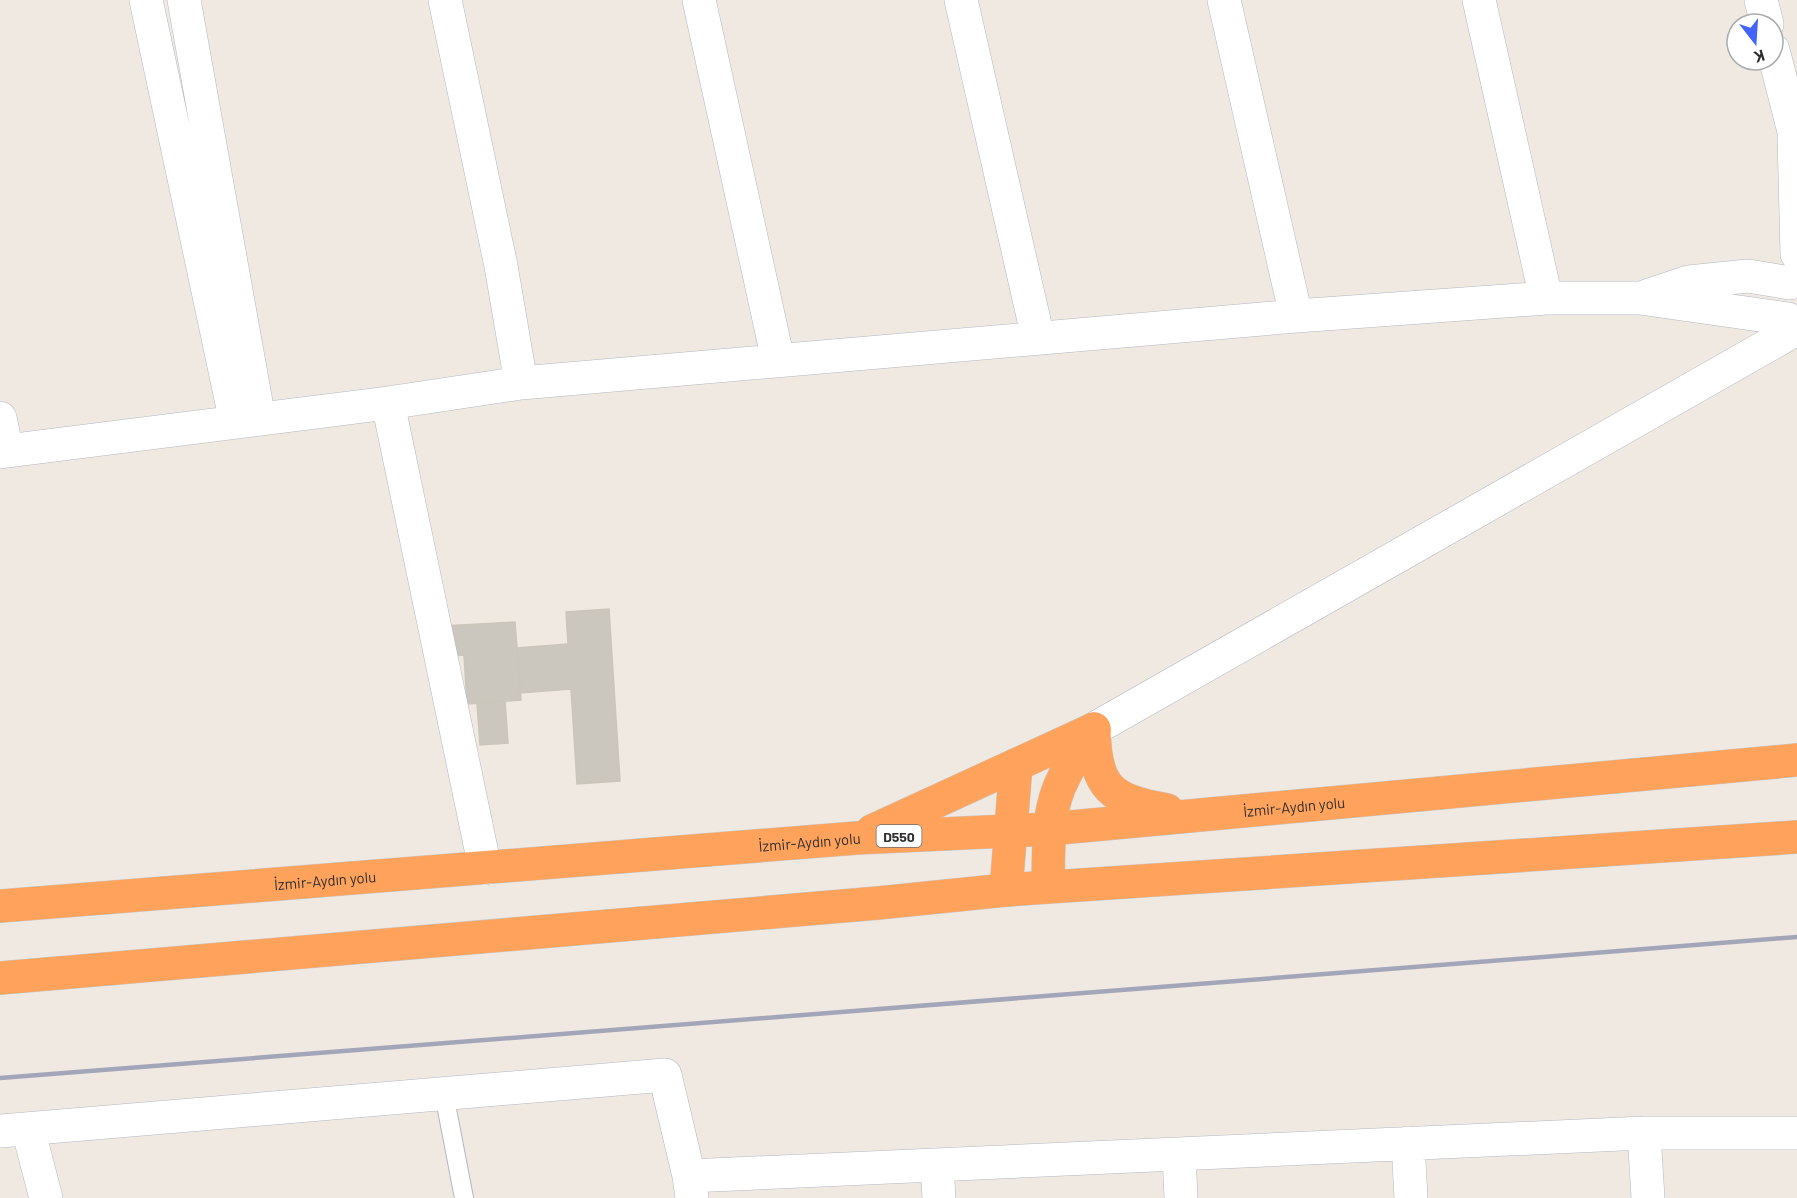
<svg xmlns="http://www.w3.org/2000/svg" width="1797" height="1198" font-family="Barlow,sans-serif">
<rect width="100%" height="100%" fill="#efe9e1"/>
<!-- building -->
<path fill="#cbc7bf" stroke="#cbc5ba" stroke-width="1.5" d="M 609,609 L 620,781 L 577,784 L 571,689 L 520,693 L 517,648 L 568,644 L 566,612 Z
M 515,622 L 521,700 L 467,704 L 464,655 L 452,656 L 444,626 Z
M 505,701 L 508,743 L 480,745 L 477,703 Z"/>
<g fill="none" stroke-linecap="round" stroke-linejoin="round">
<!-- lane casing -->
<g stroke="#b4b7c1" stroke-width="20">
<path id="lane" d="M 444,1094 L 464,1198"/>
</g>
<!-- street casing -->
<g stroke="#b4b7c1" stroke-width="34">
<path id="street" d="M 146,0 L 236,422
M 184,0 L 259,419
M 445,0 L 501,266 L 521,383
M 699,0 L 778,360
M 961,0 L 1038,338
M 1224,0 L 1296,316
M 1479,0 L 1546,298
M 1647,296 L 1689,282 L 1748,276 L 1790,283
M 388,403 L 485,868
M 0,418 L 7,451
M 0,452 L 388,403 L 521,383 L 1296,316 L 1546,298 L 1640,298 L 1788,319
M 28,1129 L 46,1198
M 0,1131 L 665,1075 L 689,1176
M 1644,1133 L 1648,1198
M 1408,1143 L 1411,1198
M 1179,1154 L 1181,1198
M 937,1165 L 939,1198
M 692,1198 L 689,1176 L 1644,1133 L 1797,1133"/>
</g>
<!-- secondary casing -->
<g stroke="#b4b7c1" stroke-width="34">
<path id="secondary" d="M 1761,0 L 1767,24
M 1773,50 L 1797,143
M 1794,136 L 1797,254
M 1094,729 L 1795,330"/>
</g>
<!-- highway casing -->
<g stroke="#c9c9c9" stroke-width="34">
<g id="highway">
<path d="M 1094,729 C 1095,789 1111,800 1167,810"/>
<path d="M 872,831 L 1094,729"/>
<path d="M 1048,887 C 1049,849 1046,811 1064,777 C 1072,760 1084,745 1094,729"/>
<path d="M 1006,890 L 1016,765"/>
<path id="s1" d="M 0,906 L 857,838 L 1049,829 L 1797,760"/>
<path d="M 0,978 L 878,903 L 1006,890 L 1797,837"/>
</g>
</g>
<!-- lane -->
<use href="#lane" stroke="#fff" stroke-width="18"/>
<!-- street -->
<use href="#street" stroke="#fff" stroke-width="33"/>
<!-- secondary -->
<use href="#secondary" stroke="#fff" stroke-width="33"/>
<!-- highway -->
<use href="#highway" stroke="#ffa35c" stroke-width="33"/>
<!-- rail -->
<path stroke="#a3a6b8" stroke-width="4.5" d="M 0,1078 L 1797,937"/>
</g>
<g text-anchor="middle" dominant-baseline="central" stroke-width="4.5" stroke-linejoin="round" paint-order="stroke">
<!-- shield labels -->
<rect fill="#fff" stroke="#6d6d6d" stroke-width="1.5" x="876.5" y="825" width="45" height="22" rx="4.5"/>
<g font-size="14" font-weight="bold" fill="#2e2e2e">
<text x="899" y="836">D550</text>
</g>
<!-- street labels -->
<g font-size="15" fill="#2e2e2e" stroke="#fff">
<text stroke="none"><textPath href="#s1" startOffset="1298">İzmir-Aydın yolu</textPath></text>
<text stroke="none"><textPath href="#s1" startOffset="812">İzmir-Aydın yolu</textPath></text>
<text stroke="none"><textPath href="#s1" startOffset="326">İzmir-Aydın yolu</textPath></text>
</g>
</g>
<!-- north arrow -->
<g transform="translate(1755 42) rotate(163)"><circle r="28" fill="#ffffff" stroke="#ababab" stroke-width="1.5"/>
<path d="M0-4.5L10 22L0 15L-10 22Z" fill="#4264fb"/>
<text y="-9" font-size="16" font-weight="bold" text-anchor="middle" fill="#2e2e2e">K</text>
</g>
</svg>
